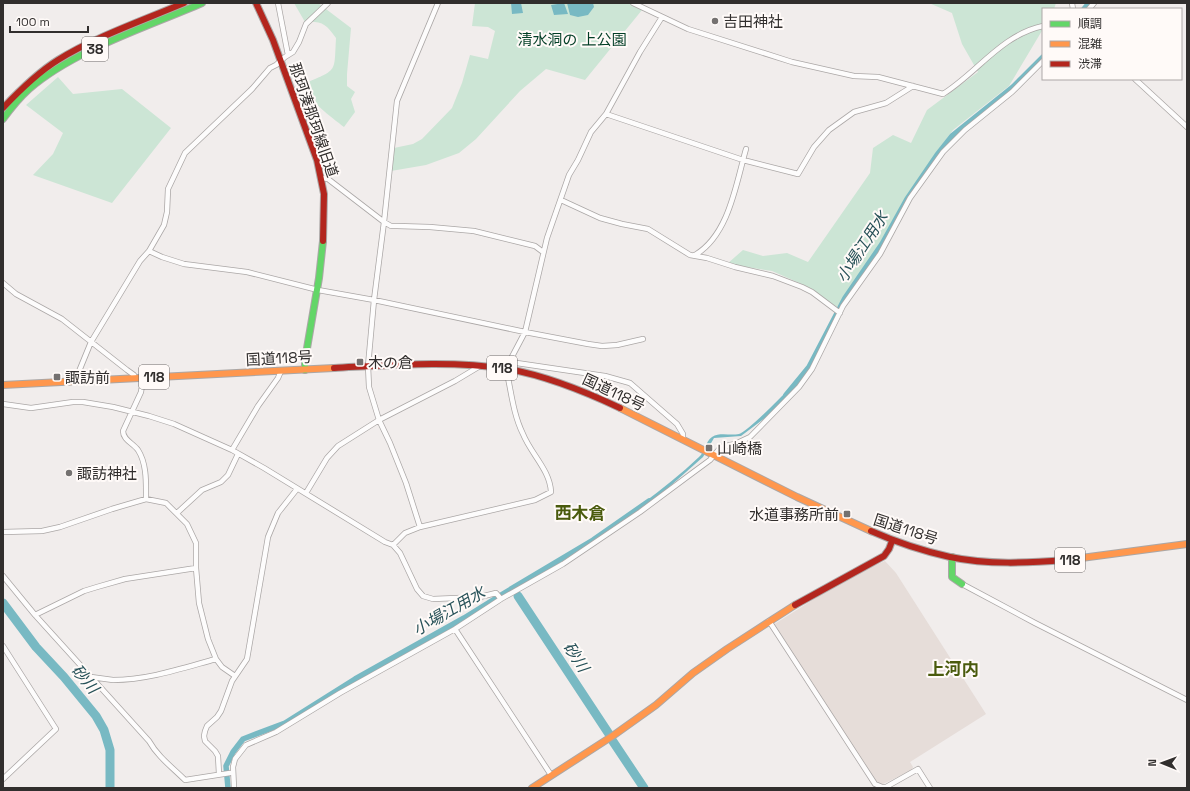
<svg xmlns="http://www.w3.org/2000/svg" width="1190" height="791" font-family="'Space Grotesk','Noto Sans JP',sans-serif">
<rect width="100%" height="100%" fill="#f1edec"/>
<!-- built -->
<path fill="#e6ddd9" d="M 885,561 L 896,573 L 986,714 L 910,762 L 913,767 L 912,770 L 881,785 L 876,782 L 773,625 L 849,577 Z"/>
<!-- green -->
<path fill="#cce5d5" d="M 294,3 L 318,3 L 351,28 L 347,74 L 347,86 L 355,92 L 351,99 L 355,112 L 344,127 C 332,117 305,100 306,83 C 338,69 334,73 336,38 C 326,24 322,21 305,22 Z
M 475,3 L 642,3 L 636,7 L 642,10 L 585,80 L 546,69 L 520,91 L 476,139 L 459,153 L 426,165 L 391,171 L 394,148 L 413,144 L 422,139 L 452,108 L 462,83 L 470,55 L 488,59 L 495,31 L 488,27 L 472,26 Z
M 929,3 L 1056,3 L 1054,9 L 1043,9 L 1043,29 L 1009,86 L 953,130 L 938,150 L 908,195 L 881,246 L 837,307 L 806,286 L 772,271 L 727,264 L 743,250 L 763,256 L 787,253 L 808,262 L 870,173 L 873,148 L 893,135 L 911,143 L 927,110 L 978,72 L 962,44 L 952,13 Z
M 58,77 L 73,94 L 122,89 L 171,128 L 112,203 L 33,175 L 53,154 L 63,133 L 26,105 Z"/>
<!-- water -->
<path fill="#78b9c3" d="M 511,3 L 521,3 L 523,13 L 512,14 Z
M 564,3 L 568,14 L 554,15 L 551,5 Z
M 567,3 L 593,3 L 594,7 L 588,15 L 578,17 L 570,15 Z
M 789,389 L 792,392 L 765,418 L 741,436 L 714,438 L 703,457 L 659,496 L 644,506 L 642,504 C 662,489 681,474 699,457 C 705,452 705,442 712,437 C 720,432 730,436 739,434 C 747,432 781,397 789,389 Z"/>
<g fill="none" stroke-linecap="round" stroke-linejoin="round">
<!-- canal -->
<path stroke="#78b9c3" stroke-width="5.5" d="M 1084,9 L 1089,3
M 786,395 L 809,367 L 845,298 L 882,244 L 907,199 L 937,155 L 952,136 L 1013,87 L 1043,57
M 228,788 L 226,766 L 233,752 L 243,739 L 285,723 L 355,679 L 464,618 L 501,595 L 593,540 L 649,501"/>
<!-- river -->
<path stroke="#78b9c3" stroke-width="9" d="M 518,596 L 609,734
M 3,603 L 36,647 L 64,677 L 96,716 L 104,730 L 110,750 L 110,788
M 612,740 L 644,788"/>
<!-- street casing -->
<g stroke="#aba7a6" stroke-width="6">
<path id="street" d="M 278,3 L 288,55
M 633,3 L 688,29 L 792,62 L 854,76 L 878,77 L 943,94 C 977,73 1001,35 1043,26
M 1072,3 L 1073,9
M 1089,9 L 1094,3
M 1135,79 L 1187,127
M 606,114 L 743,160 L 798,174 L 814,147 L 829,130 L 854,112 L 886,103 L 913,86
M 322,178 L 328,179 L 384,222 L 391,226 L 397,226 L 430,227 L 474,231 L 535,246 L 543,252
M 561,200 L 600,218 L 622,224 L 648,229 L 690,255 L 707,258 L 735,267 L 773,276 L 802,287 L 812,292 L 840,313
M 149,251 L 162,257 L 184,264 L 247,272 L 318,290 L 374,300 L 525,332 L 588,344 L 602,346 L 617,345 L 643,339
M 695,255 C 729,235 736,184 746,149
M 3,283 L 16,294 L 62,319 L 127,370 L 134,375 L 135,378
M 510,362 L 605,376 L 630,383 L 677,424 L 683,434 L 683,440
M 143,378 L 141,392 L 123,431 C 123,440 133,443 138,450 C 147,464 146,483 146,499
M 75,381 L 91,342 L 140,261 L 149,251 L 164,225 L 167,212 L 168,189 L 185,153 L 252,89 L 270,68 L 276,65 L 285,57 L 293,52 L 299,42 L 306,24 L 328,3
M 3,404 L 31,408 L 73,402 L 83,402 L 113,407 L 149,416 L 174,424 L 232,450 L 264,468 L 385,542 L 393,545 L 400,553 L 417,589 L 423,596 L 433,599 L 480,597 L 496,593 L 501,599
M 232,450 L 258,406 L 278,378 L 281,371
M 306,493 L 327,458 L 338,446 L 379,420 L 455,381 L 480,366
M 177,513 L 202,490 L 221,482 L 228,475 L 238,454
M 420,527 L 406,483 L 390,443 L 379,420 L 369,387 L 368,366 L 374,300 L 384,222 L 397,101 L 438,3
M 3,532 L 42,531 L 60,527 L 112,509 L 146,499 L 166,503 L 187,524 L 196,543 L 196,568 L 199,603 L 208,639 L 216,659 L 222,667 L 235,676
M 393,545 L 405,533 L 420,527 L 535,500 L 551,492 C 550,470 531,454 523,434 C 513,414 511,390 506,368 L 525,332 L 547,238 L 569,175 L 578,160 L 591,132 L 606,114 L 640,52 L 662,17
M 3,576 L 35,615 L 149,741 C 158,757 172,767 185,780 L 230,773
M 962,584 L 1035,623 L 1187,700
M 35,615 L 84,591 L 97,587 L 125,579 L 196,568
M 769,621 L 875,784 L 882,787 L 886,787 L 918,769 L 930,788
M 455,629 L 551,775
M 3,646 L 56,729 L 3,779
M 91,677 C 98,678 106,679 113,680 C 148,680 183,668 216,659
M 219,774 L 218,756 L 215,751 L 205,741 L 204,736 L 205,731 L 207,726 L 217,717 L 221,711 L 232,681 L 247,659 L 268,537 L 278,513 L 297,489
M 234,788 L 233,767 L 235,759 L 246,745 L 276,732 L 340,693 L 455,629 L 501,599 L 563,564 L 640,512 L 691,474 L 710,460 L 721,447 L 735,444 L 750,437 L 799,387 L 812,369 L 843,306 L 880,254 L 910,198 L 943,152 L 965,130 L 1012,92 L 1043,61"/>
</g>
<!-- fast casing -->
<g stroke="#aba7a6" stroke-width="8">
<path id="fast" d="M 3,119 C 11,108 19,98 29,89 C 74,50 147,27 202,3
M 305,370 L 305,360 L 319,278 L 323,241
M 952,557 L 952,577 L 962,584"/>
</g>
<!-- slow casing -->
<g stroke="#aba7a6" stroke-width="8">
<path id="slow" d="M 3,385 L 334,368
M 620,408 L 797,497 L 871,531
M 1066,560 L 1187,544
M 532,788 L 614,735 L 656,705 L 693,673 L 727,649 L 795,605"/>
</g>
<!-- jam casing -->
<g stroke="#aba7a6" stroke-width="8">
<path id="jam" d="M 256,3 L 273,40 L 317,160 L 324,194 L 323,241
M 3,108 C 20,90 37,73 58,60 C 95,37 144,20 184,3
M 334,368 C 392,365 451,360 508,369 C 547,376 584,391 620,408
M 871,531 C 896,542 923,551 950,557 C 988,565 1028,563 1066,560
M 795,605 L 884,556 L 889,549 L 892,541"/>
</g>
<!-- street -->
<use href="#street" stroke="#fdfcfc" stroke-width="4.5"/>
<!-- fast -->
<use href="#fast" stroke="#63d668" stroke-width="6"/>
<!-- slow -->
<use href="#slow" stroke="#ff974d" stroke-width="6"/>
<!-- jam -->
<use href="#jam" stroke="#b3261e" stroke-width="6"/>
</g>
<!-- markers -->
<g fill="#747170" stroke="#fffaf8" stroke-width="1.5">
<circle cx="715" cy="21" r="4"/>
<rect x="356" y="358" width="8" height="8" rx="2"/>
<rect x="53" y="373" width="8" height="8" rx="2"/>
<rect x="705" y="444" width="8" height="8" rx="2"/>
<circle cx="69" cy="473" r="4"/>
<rect x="843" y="510" width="8" height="8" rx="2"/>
</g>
<g text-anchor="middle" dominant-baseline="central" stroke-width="4" stroke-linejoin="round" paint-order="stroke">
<!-- shield labels -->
<g fill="#fffaf8" stroke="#6f6b6a" stroke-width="1">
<rect x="82" y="37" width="26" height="24" rx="3"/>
<rect x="487" y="356" width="30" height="24" rx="3"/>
<rect x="139" y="365" width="30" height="24" rx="3"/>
<rect x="1055" y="548" width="30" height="24" rx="3"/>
</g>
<g font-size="14" font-weight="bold" fill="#312e2d">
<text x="95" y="49">38</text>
<text x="502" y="368">118</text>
<text x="154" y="377">118</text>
<text x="1070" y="560">118</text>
</g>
<!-- poi labels -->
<g font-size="15" fill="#312e2d" stroke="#fffaf8" text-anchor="start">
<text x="723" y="21">吉田神社</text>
<text x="368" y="362">木の倉</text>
<text x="65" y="377">諏訪前</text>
<text x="717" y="448">山崎橋</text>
<text x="77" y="473">諏訪神社</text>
<text x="839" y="514" text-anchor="end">水道事務所前</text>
</g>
<!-- park labels -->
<g font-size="15" fill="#023e26" stroke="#fffaf8">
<text x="572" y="39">清水洞の 上公園</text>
</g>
<!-- street labels -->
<g font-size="15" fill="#312e2d" stroke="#fffaf8">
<text transform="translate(314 120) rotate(71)">那珂湊那珂線旧道</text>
<text transform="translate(279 358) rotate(-3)">国道118号</text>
<text transform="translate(614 392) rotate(25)">国道118号</text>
<text transform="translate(906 529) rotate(18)">国道118号</text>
</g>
<!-- water labels -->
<g font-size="16" font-style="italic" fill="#275158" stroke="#fffaf8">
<text transform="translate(862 247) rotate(-57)">小場江用水</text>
<text transform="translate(449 611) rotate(-30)">小場江用水</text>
<text transform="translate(576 657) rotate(57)">砂川</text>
<text transform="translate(85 679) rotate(50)">砂川</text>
</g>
<!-- quarter labels -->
<g font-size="17" font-weight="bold" fill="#4a5b0d" stroke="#fffaf8">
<text x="580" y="513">西木倉</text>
<text x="953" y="669">上河内</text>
</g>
</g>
<!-- border -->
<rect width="1190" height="791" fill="none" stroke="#312e2d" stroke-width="8"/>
<!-- legend -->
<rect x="1042" y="8" width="140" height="72" fill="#fffaf8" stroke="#ada8a7"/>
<rect x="1050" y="21" width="20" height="6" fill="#63d668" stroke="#ada8a7"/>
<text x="1078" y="28" font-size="12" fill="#312e2d">順調</text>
<rect x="1050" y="41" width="20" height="6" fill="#ff974d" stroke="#ada8a7"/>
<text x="1078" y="48" font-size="12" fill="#312e2d">混雑</text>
<rect x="1050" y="61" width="20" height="6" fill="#b3261e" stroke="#ada8a7"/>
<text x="1078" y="68" font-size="12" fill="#312e2d">渋滞</text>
<!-- north arrow -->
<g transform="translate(1162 763) rotate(271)" stroke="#fffaf8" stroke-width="3" paint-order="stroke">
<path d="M0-3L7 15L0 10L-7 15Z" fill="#312e2d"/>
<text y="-6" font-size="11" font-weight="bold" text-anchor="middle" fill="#312e2d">N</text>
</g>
<!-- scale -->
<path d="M10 26v6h78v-6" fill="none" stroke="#312e2d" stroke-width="2"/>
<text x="16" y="26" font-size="12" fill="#312e2d" stroke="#fffaf8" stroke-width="3" paint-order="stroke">100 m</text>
</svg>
